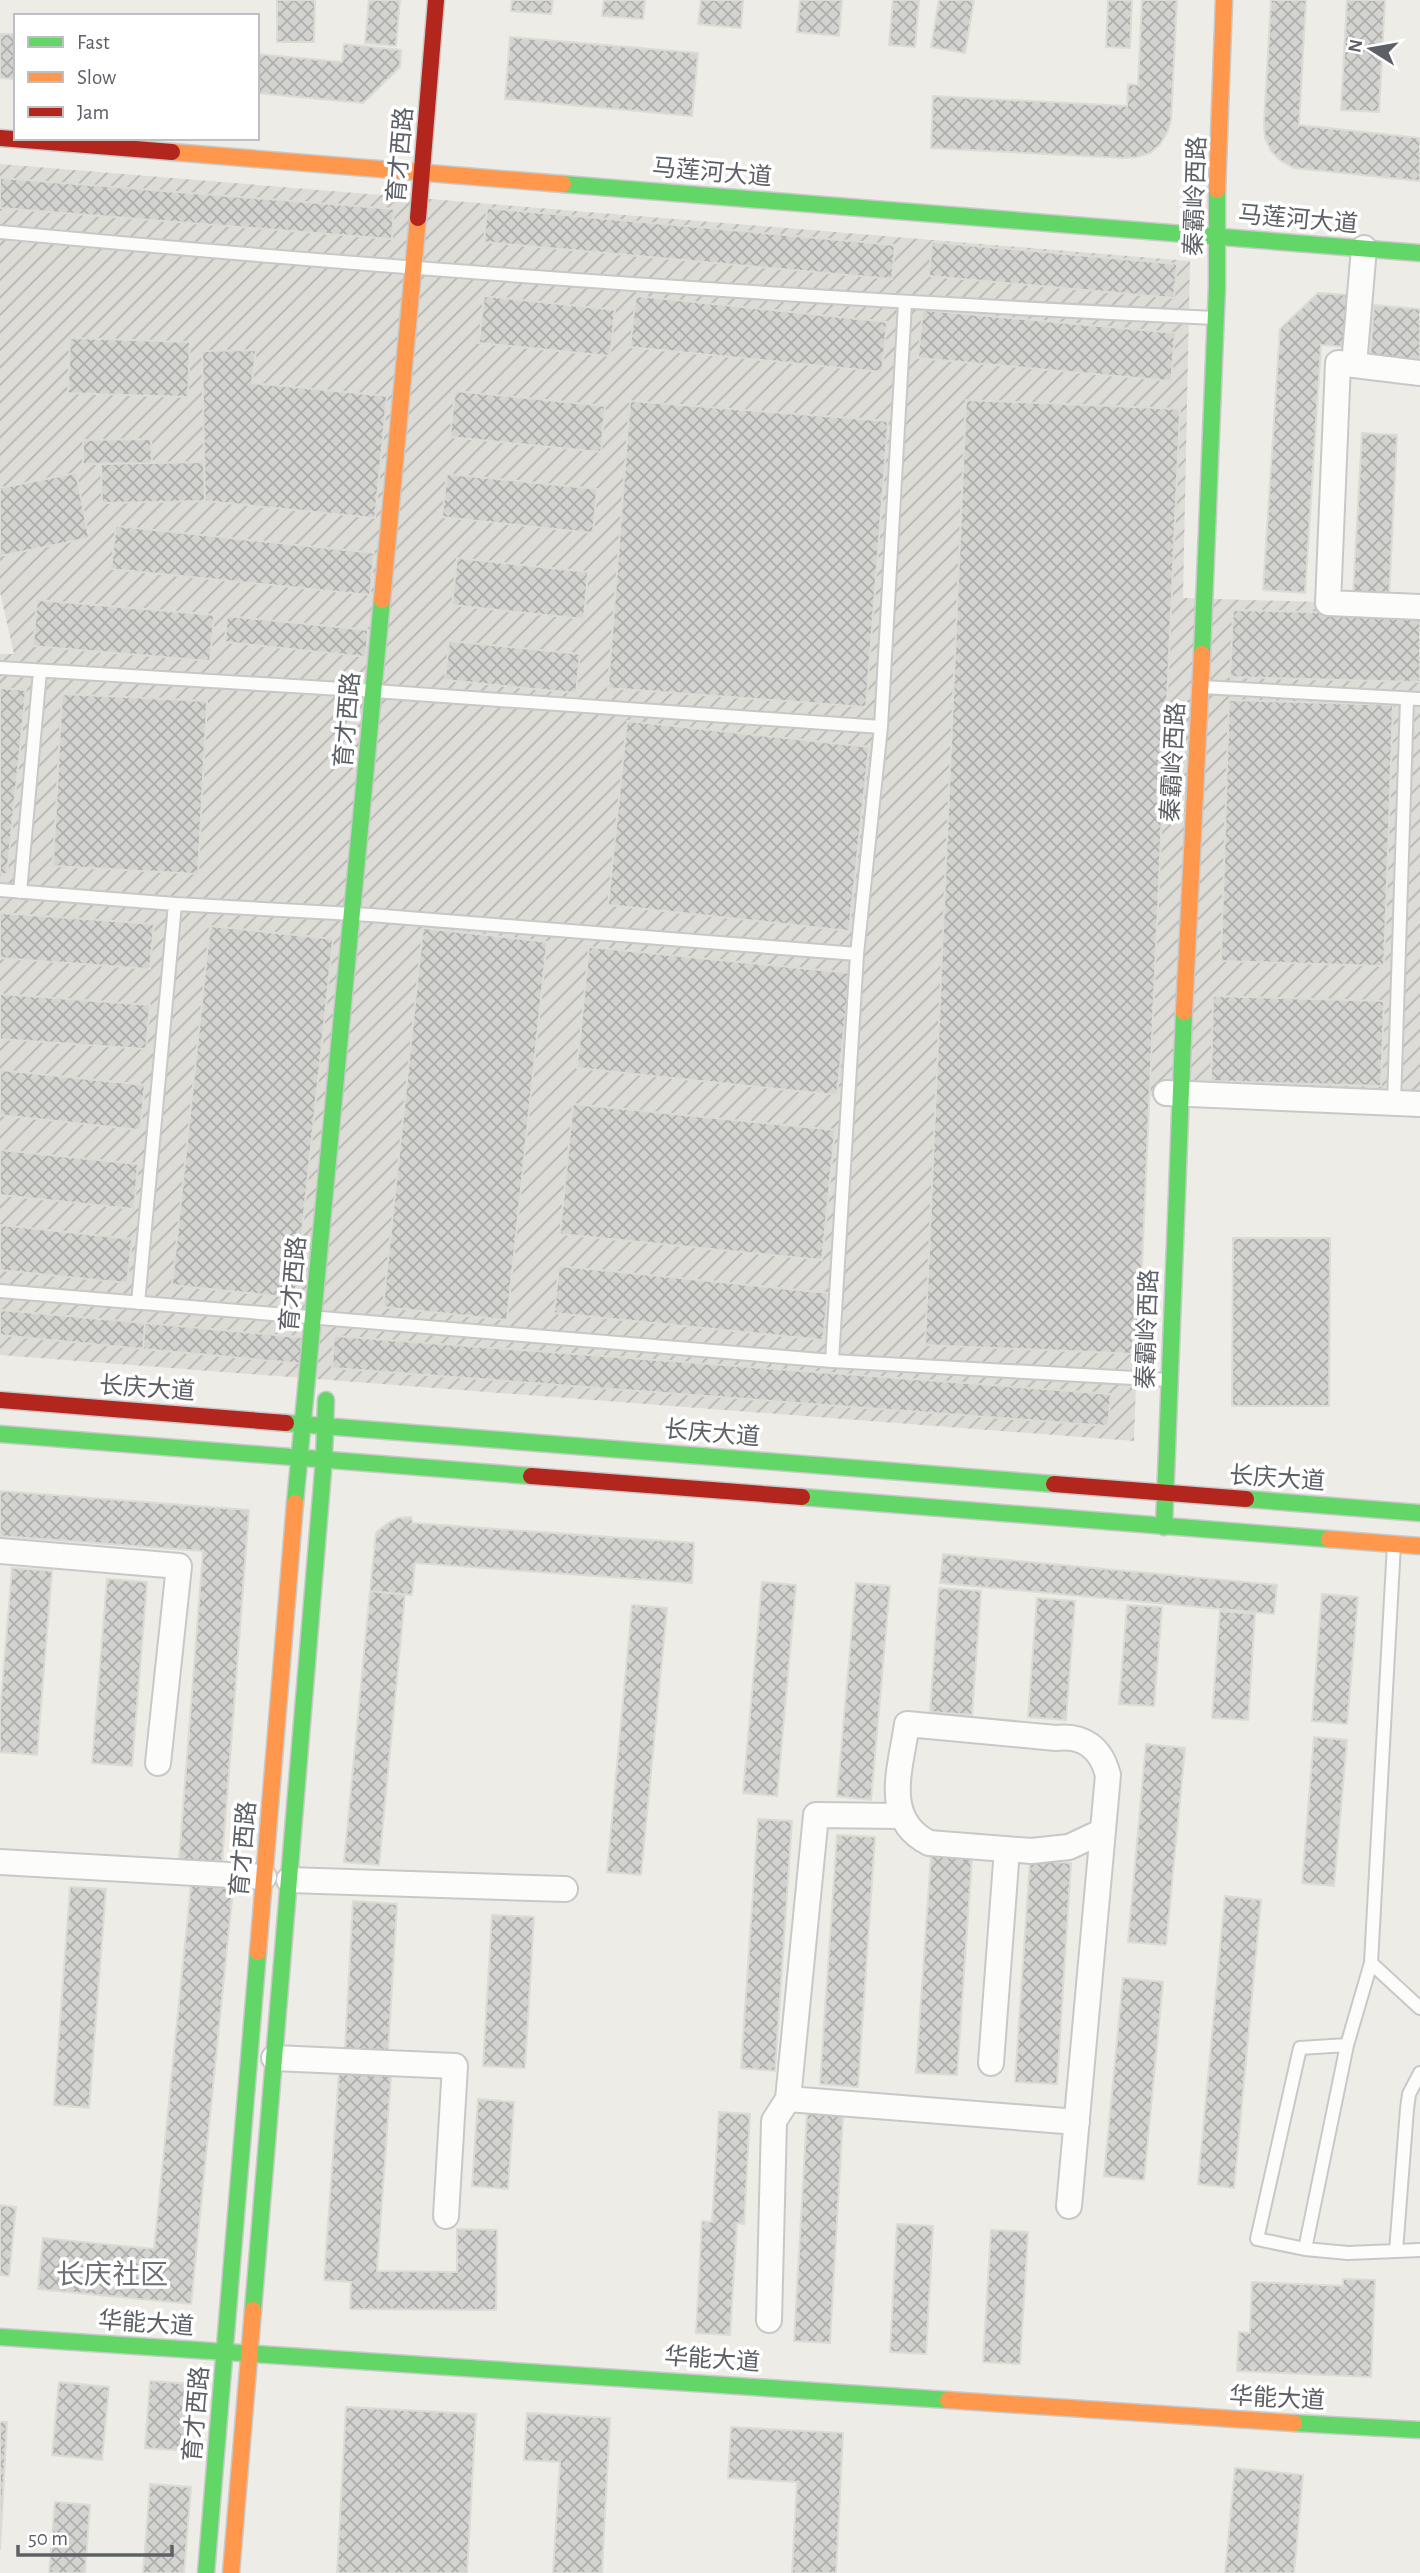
<svg xmlns="http://www.w3.org/2000/svg" width="1420" height="2573" font-family="'Alegreya Sans','Noto Sans SC',sans-serif">
<defs>
<pattern id="industrial-furrows" width="10" height="10" patternUnits="userSpaceOnUse" patternTransform="scale(1.75)"><rect width="10" height="10" fill="#dddcd7"/><path d="M-1 1l2-2M0 10L10 0M9 11l2-2" fill="none" stroke="#b6b6b2"/></pattern>
<pattern id="building-cross-hatch" width="8" height="8" patternUnits="userSpaceOnUse" patternTransform="scale(1.75)"><rect width="8" height="8" fill="#d3d3d0"/><path d="M0 0l8 8M0 8l8-8" fill="none" stroke="#aeafad"/></pattern>
</defs>
<rect width="100%" height="100%" fill="#edece7"/>
<!-- industrial -->
<path fill="url(#industrial-furrows)" d="M 0,164 L 1190,261 L 1183,598 L 1420,605 L 1420,1100 L 1146,1096 L 1134,1441 L 0,1355 L 0,654 L 14,654 L 0,592 Z"/>
<!-- building -->
<path fill="url(#building-cross-hatch)" stroke="#dcdbd6" stroke-width="2" d="M 277,0 L 315,0 L 314,42 L 277,42 Z
M 369,0 L 400,0 L 396,46 L 365,43 Z
M 512,0 L 553,0 L 551,14 L 511,11 Z
M 604,0 L 645,0 L 643,19 L 602,16 Z
M 701,0 L 743,0 L 741,28 L 698,24 Z
M 800,0 L 842,0 L 839,36 L 797,32 Z
M 893,0 L 919,0 L 915,47 L 889,45 Z
M 939,0 L 974,0 L 965,53 L 931,47 Z
M 1108,0 L 1132,0 L 1130,48 L 1106,47 Z
M 1142,0 L 1177,0 L 1171,120 L 1167,133 L 1160,144 L 1150,153 L 1137,157 L 1124,158 L 931,148 L 933,96 L 1127,106 L 1128,84 L 1138,85 Z
M 1271,0 L 1306,0 L 1299,125 L 1420,138 L 1420,181 L 1294,168 L 1281,161 L 1271,151 L 1265,138 L 1264,123 Z
M 1347,0 L 1385,0 L 1379,112 L 1341,110 Z
M 0,34 L 16,34 L 16,79 L 0,78 Z
M 510,37 L 698,53 L 692,116 L 505,99 Z
M 344,44 L 401,50 L 400,67 L 363,103 L 257,93 L 258,54 L 342,62 Z
M 0,178 L 394,209 L 392,239 L 0,208 Z
M 487,208 L 895,245 L 892,279 L 484,242 Z
M 932,242 L 1177,264 L 1174,298 L 929,276 Z
M 1318,293 L 1352,295 L 1349,347 L 1321,345 L 1305,593 L 1263,590 L 1280,329 Z
M 484,296 L 615,310 L 610,356 L 479,343 Z
M 636,296 L 887,322 L 882,372 L 630,347 Z
M 1374,305 L 1420,309 L 1420,360 L 1370,356 Z
M 923,310 L 1175,333 L 1171,381 L 918,358 Z
M 70,338 L 190,342 L 188,397 L 68,393 Z
M 256,350 L 252,383 L 387,396 L 375,518 L 205,501 L 202,351 Z
M 455,391 L 605,406 L 601,452 L 450,437 Z
M 966,400 L 1180,409 L 1138,1354 L 925,1345 Z
M 630,401 L 888,421 L 866,707 L 608,688 Z
M 1362,433 L 1397,435 L 1389,598 L 1353,596 Z
M 151,439 L 152,463 L 83,464 L 83,440 Z
M 204,462 L 205,501 L 102,503 L 101,464 Z
M 76,473 L 89,538 L 0,556 L 0,488 Z
M 447,474 L 597,489 L 593,533 L 442,517 Z
M 116,526 L 374,553 L 370,595 L 111,569 Z
M 457,558 L 588,572 L 584,619 L 452,605 Z
M 37,600 L 214,615 L 210,661 L 33,646 Z
M 1233,610 L 1420,615 L 1420,682 L 1230,677 Z
M 227,616 L 368,630 L 366,657 L 225,642 Z
M 449,641 L 580,654 L 576,693 L 445,680 Z
M 0,688 L 26,690 L 7,874 L 0,874 Z
M 62,694 L 207,701 L 198,874 L 53,866 Z
M 1229,700 L 1393,705 L 1384,966 L 1221,961 Z
M 627,721 L 869,747 L 849,931 L 608,905 Z
M 0,913 L 154,924 L 150,969 L 0,958 Z
M 210,926 L 333,939 L 295,1298 L 172,1285 Z
M 423,928 L 547,942 L 507,1320 L 383,1307 Z
M 589,947 L 850,973 L 837,1095 L 577,1068 Z
M 0,994 L 150,1005 L 146,1049 L 0,1039 Z
M 1213,996 L 1384,1001 L 1381,1086 L 1211,1081 Z
M 0,1070 L 145,1085 L 140,1130 L 0,1115 Z
M 573,1104 L 835,1130 L 822,1260 L 560,1234 Z
M 0,1150 L 138,1164 L 134,1209 L 0,1195 Z
M 0,1225 L 132,1239 L 127,1283 L 0,1270 Z
M 1233,1238 L 1330,1238 L 1329,1406 L 1232,1406 Z
M 559,1266 L 828,1293 L 823,1340 L 554,1313 Z
M 0,1310 L 145,1323 L 143,1349 L 0,1335 Z
M 145,1323 L 309,1338 L 307,1364 L 143,1349 Z
M 334,1336 L 1111,1394 L 1108,1426 L 332,1368 Z
M 0,1491 L 249,1510 L 222,1863 L 179,1860 L 203,1551 L 0,1536 Z
M 411,1517 L 413,1523 L 694,1543 L 692,1583 L 415,1563 L 412,1595 L 370,1591 L 376,1533 L 386,1524 L 398,1518 Z
M 943,1554 L 1277,1585 L 1274,1614 L 940,1583 Z
M 12,1568 L 52,1571 L 37,1755 L 0,1752 L 0,1713 Z
M 107,1579 L 147,1582 L 132,1766 L 92,1763 Z
M 762,1582 L 796,1585 L 777,1796 L 743,1793 Z
M 856,1583 L 890,1586 L 871,1800 L 837,1796 Z
M 939,1588 L 981,1591 L 972,1715 L 930,1712 Z
M 370,1591 L 405,1595 L 379,1865 L 344,1862 Z
M 1322,1594 L 1358,1597 L 1347,1724 L 1312,1721 Z
M 1037,1598 L 1075,1601 L 1066,1720 L 1028,1717 Z
M 632,1605 L 667,1608 L 641,1875 L 607,1872 Z
M 1127,1605 L 1162,1607 L 1154,1706 L 1119,1704 Z
M 1220,1611 L 1255,1614 L 1248,1720 L 1212,1718 Z
M 1314,1737 L 1347,1740 L 1334,1886 L 1302,1883 Z
M 1146,1744 L 1185,1748 L 1166,1945 L 1128,1942 Z
M 758,1819 L 792,1821 L 775,2071 L 741,2068 Z
M 837,1835 L 875,1837 L 858,2087 L 820,2084 Z
M 931,1855 L 972,1857 L 957,2075 L 916,2073 Z
M 1030,1860 L 1071,1863 L 1057,2084 L 1015,2082 Z
M 191,1885 L 233,1889 L 191,2304 L 38,2289 L 43,2238 L 154,2249 Z
M 70,1887 L 106,1889 L 89,2108 L 54,2105 Z
M 1225,1896 L 1261,1900 L 1234,2188 L 1198,2184 Z
M 353,1901 L 397,1904 L 388,2052 L 345,2049 Z
M 492,1915 L 534,1917 L 525,2068 L 483,2066 Z
M 1123,1978 L 1163,1982 L 1144,2180 L 1104,2176 Z
M 339,2073 L 391,2076 L 377,2271 L 457,2272 L 457,2229 L 497,2230 L 496,2310 L 350,2309 L 351,2282 L 324,2280 Z
M 478,2099 L 514,2102 L 508,2189 L 472,2186 Z
M 719,2112 L 750,2114 L 744,2224 L 737,2223 L 730,2335 L 696,2333 L 702,2221 L 712,2222 Z
M 807,2113 L 843,2115 L 830,2343 L 794,2341 Z
M 0,2205 L 16,2207 L 9,2276 L 0,2275 Z
M 897,2224 L 933,2226 L 926,2354 L 890,2352 Z
M 991,2230 L 1028,2232 L 1020,2364 L 983,2362 Z
M 1343,2279 L 1375,2280 L 1371,2377 L 1237,2371 L 1239,2332 L 1250,2333 L 1252,2282 L 1343,2286 Z
M 150,2381 L 193,2384 L 188,2451 L 145,2448 Z
M 59,2382 L 109,2387 L 102,2460 L 52,2455 Z
M 346,2407 L 476,2414 L 467,2573 L 337,2573 Z
M 527,2413 L 610,2418 L 602,2573 L 553,2573 L 560,2462 L 524,2460 Z
M 0,2422 L 7,2422 L 0,2550 Z
M 731,2427 L 843,2433 L 836,2573 L 792,2573 L 797,2482 L 728,2478 Z
M 1235,2468 L 1303,2475 L 1294,2573 L 1225,2573 Z
M 150,2484 L 191,2487 L 184,2573 L 143,2573 Z
M 55,2502 L 90,2505 L 85,2573 L 49,2573 Z"/>
<g fill="none" stroke-linecap="round" stroke-linejoin="round">
<!-- lane casing -->
<g stroke="#c8c8c8" stroke-width="16">
<path id="lane" d="M 0,232 C 404,270 809,299 1215,318
M 0,668 L 374,691 L 881,727
M 1202,687 L 1420,699
M 0,890 L 175,904 L 371,915 L 857,954
M 20,892 L 40,671
M 1394,1103 L 1407,699
M 0,1291 L 832,1361 L 1169,1380
M 138,1303 L 175,904
M 832,1361 L 857,954 L 881,727 L 905,303
M 1371,1963 L 1420,2008
M 1347,2045 L 1305,2249 L 1257,2239 L 1300,2048 L 1347,2045 L 1371,1963 L 1394,1544
M 1305,2249 L 1348,2253 L 1420,2250
M 1396,2251 L 1407,2109 L 1409,2094 L 1420,2073"/>
</g>
<!-- street casing -->
<g stroke="#c8c8c8" stroke-width="28">
<path id="street" d="M 1354,365 L 1364,248
M 1420,373 L 1338,363 L 1328,603 L 1420,607
M 1166,1093 L 1420,1104
M 0,1551 L 179,1566 L 158,1763
M 0,1862 L 264,1877
M 289,1880 L 565,1889
M 274,2058 L 455,2066 L 446,2216
M 991,2063 L 1007,1849
M 788,2099 L 1077,2122
M 1069,2206 L 1108,1775 C 1101,1748 1084,1735 1056,1738 L 907,1724 C 901,1767 881,1819 929,1843 L 1031,1851 L 1069,1847 L 1103,1831
M 769,2320 L 774,2121 L 788,2099 L 816,1815 L 900,1816"/>
</g>
<!-- fast casing -->
<g stroke="#c9c9c9" stroke-width="19">
<path id="fast" d="M 563,184 L 1420,253
M 1202,654 L 1217,287 L 1217,190
M 286,1423 L 1054,1484
M 0,1434 L 531,1476
M 802,1497 L 1329,1539
M 1246,1499 L 1420,1513
M 295,1503 L 382,600
M 1164,1527 L 1184,1012
M 253,2310 L 324,1459 L 326,1400
M 0,2337 L 948,2400
M 1294,2423 L 1420,2430
M 206,2573 L 258,1952"/>
</g>
<!-- slow casing -->
<g stroke="#c9c9c9" stroke-width="19">
<path id="slow" d="M 172,152 L 563,184
M 1217,190 L 1224,0
M 382,600 L 418,218
M 1184,1012 L 1202,654
M 1329,1539 L 1420,1546
M 258,1952 L 295,1503
M 948,2400 L 1294,2423
M 231,2573 L 253,2310"/>
</g>
<!-- jam casing -->
<g stroke="#c9c9c9" stroke-width="19">
<path id="jam" d="M 0,138 L 172,152
M 418,218 L 436,0
M 0,1400 L 286,1423
M 531,1476 L 802,1497
M 1054,1484 L 1246,1499"/>
</g>
<!-- lane -->
<use href="#lane" stroke="#fcfcfb" stroke-width="12"/>
<!-- street -->
<use href="#street" stroke="#fcfcfb" stroke-width="24"/>
<!-- fast -->
<use href="#fast" stroke="#63d668" stroke-width="16"/>
<!-- slow -->
<use href="#slow" stroke="#ff974d" stroke-width="16"/>
<!-- jam -->
<use href="#jam" stroke="#b3261e" stroke-width="16"/>
</g>
<g text-anchor="middle" dominant-baseline="central" stroke-width="7" stroke-linejoin="round" paint-order="stroke">
<!-- street labels -->
<g font-size="24" fill="#5d6066" stroke="#fff">
<text transform="translate(401 155) rotate(-85)">育才西路</text>
<text transform="translate(712 173) rotate(5)">马莲河大道</text>
<text transform="translate(1196 196) rotate(-88)">秦霸岭西路</text>
<text transform="translate(1298 220) rotate(5)">马莲河大道</text>
<text transform="translate(348 720) rotate(-85)">育才西路</text>
<text transform="translate(1174 762) rotate(-87)">秦霸岭西路</text>
<text transform="translate(294 1284) rotate(-85)">育才西路</text>
<text transform="translate(1148 1329) rotate(-88)">秦霸岭西路</text>
<text transform="translate(147 1389) rotate(4)">长庆大道</text>
<text transform="translate(712 1434) rotate(5)">长庆大道</text>
<text transform="translate(1277 1479) rotate(4)">长庆大道</text>
<text transform="translate(244 1849) rotate(-85)">育才西路</text>
<text transform="translate(146 2324) rotate(4)">华能大道</text>
<text transform="translate(712 2360) rotate(4)">华能大道</text>
<text transform="translate(1277 2399) rotate(3)">华能大道</text>
<text transform="translate(197 2414) rotate(-85)">育才西路</text>
</g>
<!-- quarter labels -->
<g font-size="28" fill="#6e7278" stroke="#fff">
<text x="112" y="2276">长庆社区</text>
</g>
</g>
<!-- legend -->
<rect x="14" y="14" width="245" height="126" fill="#ffffff" stroke="#bebfc2" stroke-width="2"/>
<rect x="28" y="37" width="35" height="10" fill="#63d668" stroke="#bebfc2" stroke-width="2"/>
<text x="77" y="49" font-size="21" fill="#5d6066">Fast</text>
<rect x="28" y="72" width="35" height="10" fill="#ff974d" stroke="#bebfc2" stroke-width="2"/>
<text x="77" y="84" font-size="21" fill="#5d6066">Slow</text>
<rect x="28" y="107" width="35" height="10" fill="#b3261e" stroke="#bebfc2" stroke-width="2"/>
<text x="77" y="119" font-size="21" fill="#5d6066">Jam</text>
<!-- north arrow -->
<g transform="translate(1371 49) rotate(281)" stroke="#ffffff" stroke-width="5" paint-order="stroke">
<path d="M0-5L12 26L0 18L-12 26Z" fill="#5d6066"/>
<text y="-10" font-size="19" font-weight="bold" text-anchor="middle" fill="#5d6066">N</text>
</g>
<!-- scale -->
<path d="M18 2545v10h154v-10" fill="none" stroke="#5d6066" stroke-width="3.5"/>
<text x="28" y="2545" font-size="21" fill="#5d6066" stroke="#ffffff" stroke-width="5" paint-order="stroke">50 m</text>
</svg>
